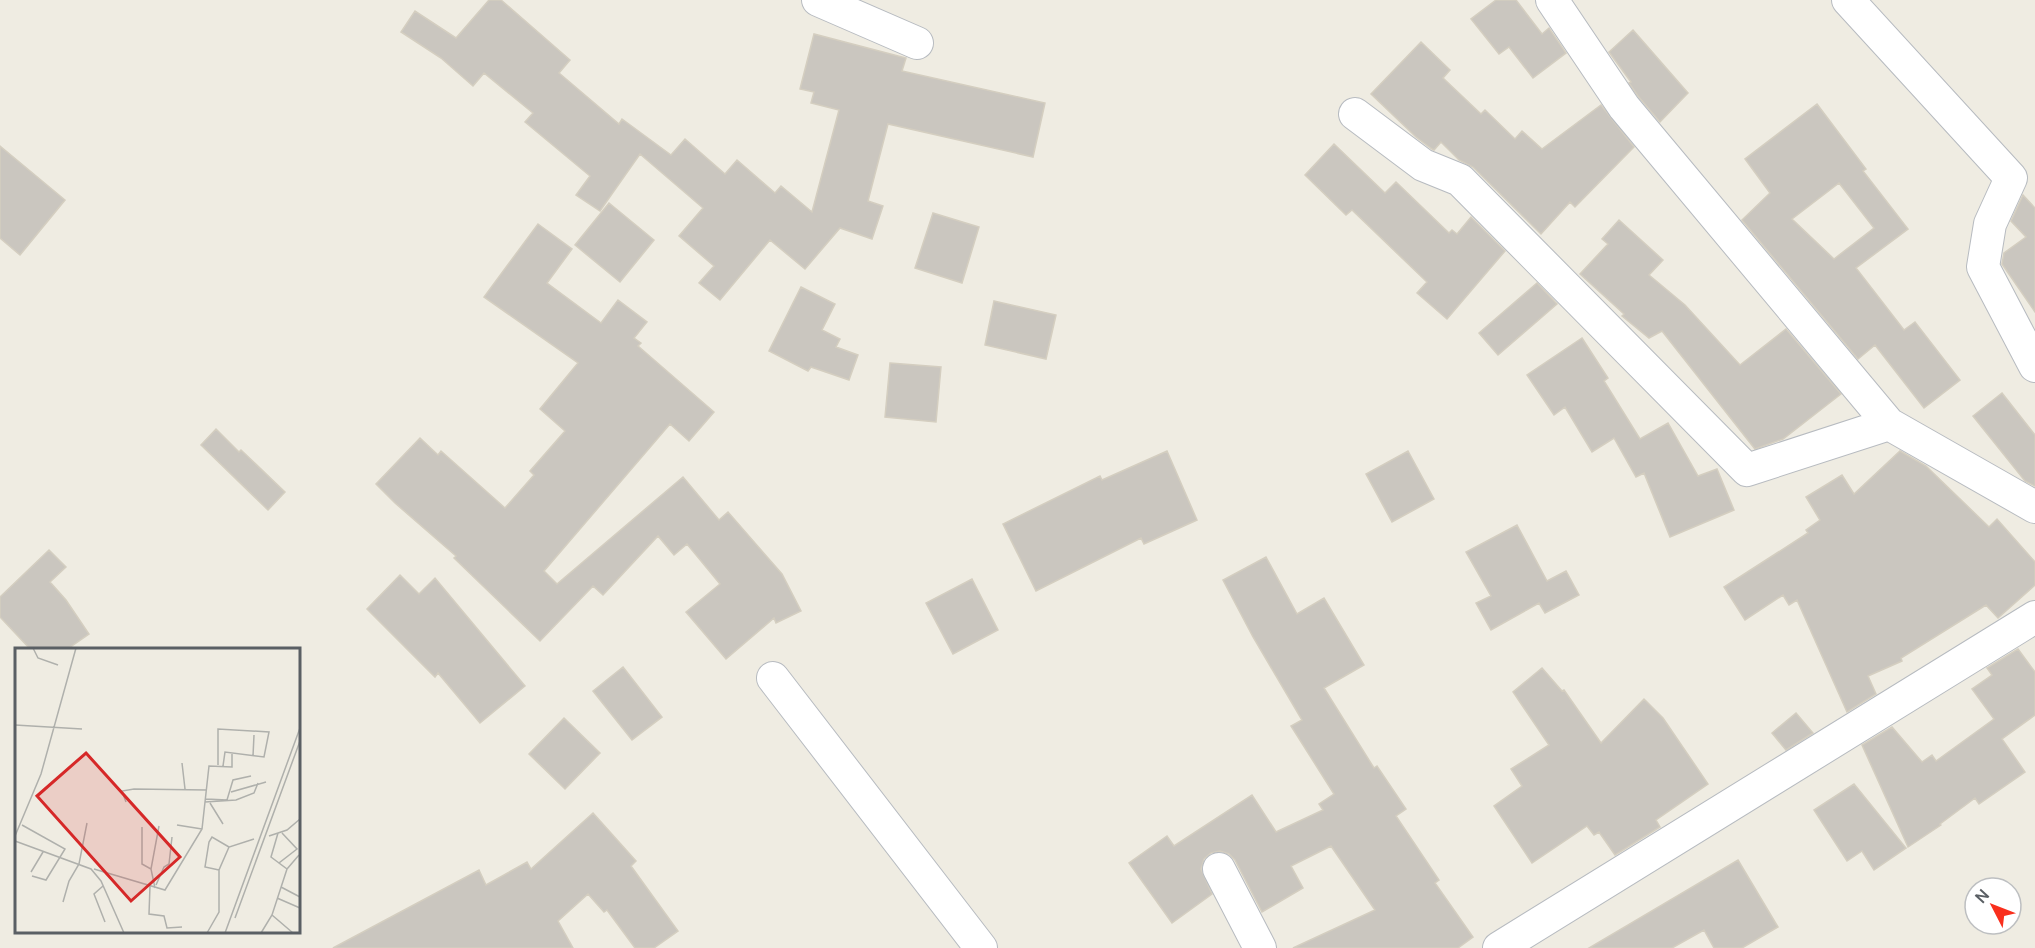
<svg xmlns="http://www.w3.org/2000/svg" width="2035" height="948" font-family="Manrope,sans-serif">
<rect width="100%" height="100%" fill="#efece2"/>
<!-- building -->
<path fill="#cac6bf" stroke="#d4cec0" stroke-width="1.5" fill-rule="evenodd" d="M 489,0 L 501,0 L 570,60 L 559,73 L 619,124 L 622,119 L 671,155 L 685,139 L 725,174 L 737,160 L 775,193 L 781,186 L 812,212 L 839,110 L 811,103 L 814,92 L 800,89 L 814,34 L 906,58 L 902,71 L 1045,103 L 1033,157 L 888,124 L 868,201 L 883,206 L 872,239 L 840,228 L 805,269 L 770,240 L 720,300 L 699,283 L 714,266 L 679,236 L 703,208 L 640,154 L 600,211 L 576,195 L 590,176 L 525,122 L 533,113 L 484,73 L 473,86 L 441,58 L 401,32 L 415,11 L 456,38 Z
M 1496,0 L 1516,0 L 1542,34 L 1549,28 L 1566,53 L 1533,78 L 1509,47 L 1499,54 L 1471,19 Z
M 1633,30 L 1688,93 L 1660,122 L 1638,96 L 1629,83 L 1631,82 L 1609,52 Z
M 1421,42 L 1450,70 L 1443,78 L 1481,114 L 1485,110 L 1515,139 L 1522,131 L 1542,149 L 1601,105 L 1634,147 L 1575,207 L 1570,202 L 1541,234 L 1473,167 L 1459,160 L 1441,142 L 1434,150 L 1432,149 L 1416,137 L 1371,94 Z
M 1817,104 L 1866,169 L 1863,171 L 1908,229 L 1856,268 L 1904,330 L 1915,322 L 1960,380 L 1924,408 L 1875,345 L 1858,359 L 1742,220 L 1770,193 L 1745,159 ZM 1839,183 L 1874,228 L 1834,259 L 1792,219 Z
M 1334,144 L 1385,193 L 1396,182 L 1449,233 L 1452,230 L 1457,234 L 1471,217 L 1505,251 L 1447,319 L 1417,293 L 1427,282 L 1352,210 L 1346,215 L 1305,175 Z
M 0,146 L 65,200 L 20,255 L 0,238 Z
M 2023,195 L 2035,208 L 2035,312 L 2002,264 L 2004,253 L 2026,237 L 2011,221 Z
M 609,203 L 654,240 L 620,282 L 575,245 Z
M 933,213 L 979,227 L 962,283 L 915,268 Z
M 1619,220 L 1663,260 L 1649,275 L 1685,305 L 1740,365 L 1786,329 L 1841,394 L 1783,439 L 1755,449 L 1662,331 L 1649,338 L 1622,316 L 1624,314 L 1580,274 L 1608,244 L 1602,239 Z
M 538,224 L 572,249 L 547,283 L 601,323 L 618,300 L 647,322 L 634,338 L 641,343 L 638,346 L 714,412 L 689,441 L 670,424 L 544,571 L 557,584 L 683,477 L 719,520 L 728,512 L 782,574 L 801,611 L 776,623 L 774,618 L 726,659 L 686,612 L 720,584 L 687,544 L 674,555 L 658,536 L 603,595 L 593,586 L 540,641 L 454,558 L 456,556 L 395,503 L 376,484 L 420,438 L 438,455 L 441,451 L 505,508 L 534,475 L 530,471 L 565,431 L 540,409 L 578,363 L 484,297 Z
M 1537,283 L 1557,304 L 1498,355 L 1479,333 Z
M 801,287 L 835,304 L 822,330 L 840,339 L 836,347 L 858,355 L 849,380 L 811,367 L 808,371 L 769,351 Z
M 994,301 L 1056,315 L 1046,359 L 985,345 Z
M 1582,338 L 1608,378 L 1604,381 L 1640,439 L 1668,423 L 1698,476 L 1717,469 L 1734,510 L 1670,537 L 1644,473 L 1636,477 L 1614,438 L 1592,452 L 1565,407 L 1554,415 L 1527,375 Z
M 890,363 L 941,367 L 936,422 L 885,417 Z
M 2002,393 L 2035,435 L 2035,486 L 2025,481 L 1973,416 Z
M 216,429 L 239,452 L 241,450 L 285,492 L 268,510 L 201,445 Z
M 1167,451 L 1197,520 L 1144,544 L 1141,538 L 1036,591 L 1003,524 L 1100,476 L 1102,480 Z
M 1408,451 L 1434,499 L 1392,522 L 1366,474 Z
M 1900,451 L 1926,466 L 1989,527 L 1997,519 L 2035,562 L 2035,585 L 1998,618 L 1986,605 L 1901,658 L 1902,661 L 1868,676 L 1876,694 L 1847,712 L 1797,600 L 1789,605 L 1783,595 L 1745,620 L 1724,587 L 1808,533 L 1806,530 L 1820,520 L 1806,497 L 1842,475 L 1854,494 Z
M 1517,525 L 1547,581 L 1566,571 L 1579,595 L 1545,613 L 1539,603 L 1491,630 L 1476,603 L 1491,596 L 1466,552 Z
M 49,550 L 66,567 L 50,582 L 66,600 L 89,634 L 66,650 L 31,650 L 0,617 L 0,597 Z
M 1266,557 L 1297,614 L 1324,598 L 1364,665 L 1324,688 L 1374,768 L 1377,766 L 1406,809 L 1396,816 L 1439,880 L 1435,883 L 1473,937 L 1458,948 L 1293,948 L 1375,910 L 1331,846 L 1291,866 L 1303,888 L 1262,912 L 1235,860 L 1229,854 L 1220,851 L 1211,853 L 1204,859 L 1201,869 L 1212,894 L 1172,923 L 1129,863 L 1167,836 L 1174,846 L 1252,795 L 1276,832 L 1323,810 L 1319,804 L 1334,794 L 1291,726 L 1302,720 L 1253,637 L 1223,580 Z
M 400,575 L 419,594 L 435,578 L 525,686 L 480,723 L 438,673 L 435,677 L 367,609 Z
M 972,579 L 998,630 L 953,654 L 926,603 Z
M 2018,649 L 2035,672 L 2035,715 L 2002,739 L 2025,772 L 1979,804 L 1975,798 L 1940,824 L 1941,825 L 1908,847 L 1862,745 L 1892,727 L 1922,762 L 1932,755 L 1936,761 L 1994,719 L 1972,689 L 1992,675 L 1987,668 Z
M 623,667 L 662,717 L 632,740 L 593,691 Z
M 1542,668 L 1562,691 L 1564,690 L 1601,743 L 1644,699 L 1663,718 L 1708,784 L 1656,820 L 1660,827 L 1615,855 L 1599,832 L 1594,835 L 1587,826 L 1532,863 L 1494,806 L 1522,786 L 1511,769 L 1549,745 L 1513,692 Z
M 1796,713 L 1813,733 L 1786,750 L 1772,733 Z
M 564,718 L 600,753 L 565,789 L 529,754 Z
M 1854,784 L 1906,848 L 1874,870 L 1862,851 L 1847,861 L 1814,810 Z
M 593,813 L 636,861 L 631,866 L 678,931 L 654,948 L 635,948 L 607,910 L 604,912 L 588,894 L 558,921 L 573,948 L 333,948 L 479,870 L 486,885 L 527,862 L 531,869 Z
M 1738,860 L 1778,927 L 1742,948 L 1714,948 L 1704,930 L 1672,948 L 1589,948 Z"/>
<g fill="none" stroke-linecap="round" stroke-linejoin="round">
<!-- minor casing -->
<g stroke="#b7bbc0" stroke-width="34">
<path id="minor" d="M 818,0 L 917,43
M 1552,0 L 1624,107 L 1889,424
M 1848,0 L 2011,178 L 1990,224 L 1983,267 L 2035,366
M 1355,114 L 1423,165 L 1460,180 L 1747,470 L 1889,424 L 2035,507
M 773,678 L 981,948
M 1219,869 L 1260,948
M 1499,948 L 2035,617"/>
</g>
<!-- minor -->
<use href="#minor" stroke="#fff" stroke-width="32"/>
</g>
<!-- overview -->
<g transform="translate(15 648)">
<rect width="285" height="285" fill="#efece2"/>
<path fill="none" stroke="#afb0ac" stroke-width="1.5" d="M 18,0 L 23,10 L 43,17M 0,77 L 67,81M 238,108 L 239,87M 167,115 L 170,141M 203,117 L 203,81 L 254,84 L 249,109 L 210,104 L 208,118M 216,144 L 251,134M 191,151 L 212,152 L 218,132 L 236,128M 111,154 L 107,143 L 119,141 L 192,142M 190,154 L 221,152 L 239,145 L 243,135M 195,155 L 208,176M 7,177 L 50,201 L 31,232 L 17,228M 162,177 L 187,181M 127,179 L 127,216 L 136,221 L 140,240M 263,185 L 256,209 L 264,215M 0,188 L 26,126 L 61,0M 254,188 L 272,182 L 285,171M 0,193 L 76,221 L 86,233 L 109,285M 79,221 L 150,242 L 187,181 L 194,118 L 217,119 L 217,106M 136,221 L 144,178M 272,221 L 284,207M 204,222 L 190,219 L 194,194 L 197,189 L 214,199M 16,224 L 28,204M 141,237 L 149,219 L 154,216 L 157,189M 88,238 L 79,246 L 90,274M 135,238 L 134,266 L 149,268 L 152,280 L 167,279M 266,239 L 285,249M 262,250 L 285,260M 48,254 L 54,233 L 64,216 L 72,175M 257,267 L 278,285M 220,270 L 285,93M 192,285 L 204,264 L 204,222 L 214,199 L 239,191M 210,285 L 285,80M 246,285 L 257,267 L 272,221 L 264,215 L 282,201 L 267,185"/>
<path fill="#d62828" fill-opacity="0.15" stroke="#d62828" stroke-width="3" d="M 71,105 L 165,209 L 116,253 L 22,148 Z"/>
<rect width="285" height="285" fill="none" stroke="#5a5f64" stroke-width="3"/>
</g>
<!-- north arrow -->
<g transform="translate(1993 906) rotate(312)"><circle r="28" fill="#ffffff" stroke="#bdbfc1" stroke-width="1.5"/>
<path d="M0-4.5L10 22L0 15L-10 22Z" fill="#f92f1d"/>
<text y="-9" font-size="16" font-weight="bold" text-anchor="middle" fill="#5a5f64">N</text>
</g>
</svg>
